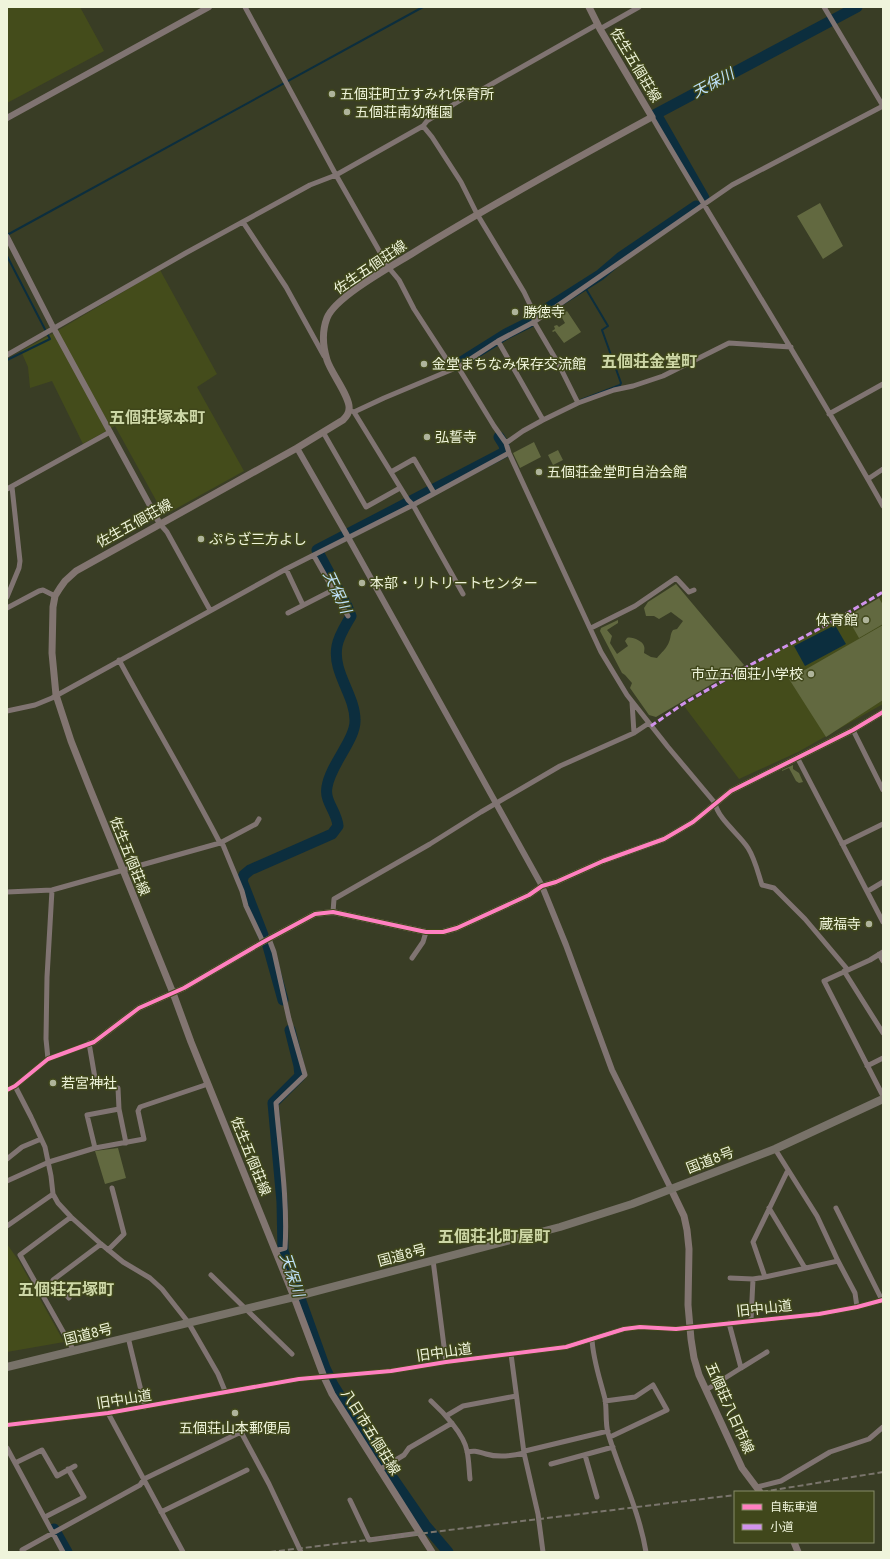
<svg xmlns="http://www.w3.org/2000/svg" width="890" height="1559" font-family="Jost,'Noto Sans JP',sans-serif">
<rect width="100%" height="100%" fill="#393d25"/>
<!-- built -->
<path fill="#444c1b" d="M 7,7 L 80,7 L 104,51 L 7,103 Z
M 160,270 L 217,374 L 197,387 L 244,471 L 170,512 L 162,511 L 115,426 L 83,444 L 52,381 L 30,388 L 28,367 L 21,351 L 52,334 Z
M 883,596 L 883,704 L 798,752 L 739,779 L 684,706 L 790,644 L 835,622 Z
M 7,1244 L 19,1261 L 64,1342 L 7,1352 Z"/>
<!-- green -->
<path fill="#626940" d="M 820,203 L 843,246 L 823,259 L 797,216 Z
M 567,311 L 581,332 L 564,343 L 555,331 L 553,332 L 552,331 L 555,329 L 554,326 L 557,325 L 559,327 L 565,323 L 561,316 Z
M 534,442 L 541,457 L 520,468 L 513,453 Z
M 558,450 L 563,460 L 553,465 L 548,455 Z
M 676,584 L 744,665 L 656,717 L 649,715 L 630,688 L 632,683 L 625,675 L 622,673 L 600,631 L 601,628 L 618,620 L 618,623 L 607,630 L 612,636 L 610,643 L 617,654 L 628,646 L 625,641 L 627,638 C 631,636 643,641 644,646 C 645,649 644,651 644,653 L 651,657 L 657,658 C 661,653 667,648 669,642 C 671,638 670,634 673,630 L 677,629 L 683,621 L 671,612 L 659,619 L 654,616 L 646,616 L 644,608 L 648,602 Z
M 879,598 L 883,605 L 883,624 L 859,638 L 847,617 Z
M 883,625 L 883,700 L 826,737 L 789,679 Z
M 793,765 L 793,769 L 799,773 L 803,782 L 799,783 L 796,781 L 789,768 L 782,771 L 782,770 Z
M 118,1148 L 126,1178 L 105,1184 L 95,1151 Z"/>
<!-- water -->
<path fill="#0c2e3e" d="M 835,625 L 846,644 L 805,666 L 794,646 Z"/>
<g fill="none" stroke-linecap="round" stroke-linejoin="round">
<!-- stream -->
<path stroke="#0c2e3e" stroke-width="2" d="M 7,235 L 423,7
M 7,256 L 50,339 L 7,360
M 581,400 L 620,385 L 621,383 L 602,330 L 608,326 L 586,289"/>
<!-- river -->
<path stroke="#0c2e3e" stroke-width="11" d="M 704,198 L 656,114 L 857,7
M 455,366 L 506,334 L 530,322 L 537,315 L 600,275 L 621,257 L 696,206
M 263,935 L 242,881 L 244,875 L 250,870 L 332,834 L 338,826 C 337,812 324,801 327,787 C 330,765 356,739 355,720 C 355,695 332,672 337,646 C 339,635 346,625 351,616 L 347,606 L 317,550 L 505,452 L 504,445 L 499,437
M 268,946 L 283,1000
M 290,1030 L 299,1066 L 300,1076 L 273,1103 L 282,1202 L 283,1251 L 325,1368 L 333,1385 L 380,1460 L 425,1525 L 448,1552
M 54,1529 L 67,1552"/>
<!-- minor -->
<path stroke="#807472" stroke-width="5" d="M 245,7 L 336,175 L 389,268 L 399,280 L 414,309 L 453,369
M 824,7 L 883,106
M 600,29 L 639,7
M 652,117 C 728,247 809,374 883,506
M 423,126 L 432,137 L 461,182 L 477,214 L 524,292 L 535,315 L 534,321
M 243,222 L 286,287 L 324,356
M 534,322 L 558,363 L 578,403
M 498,341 L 543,420
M 7,355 L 184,254 L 310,185 L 336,175 L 423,126 L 427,121 L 472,93 L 483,89 L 598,24
M 458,367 L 494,426 L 506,443 L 509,453 L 601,652 L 627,695 L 668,747 L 715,803 C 718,819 739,834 748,848 C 755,859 758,873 762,885 L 774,888 L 805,919 L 848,970
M 349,410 L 354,412 L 384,398 L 458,367 L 498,341 L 534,322 L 732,185 L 883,106
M 354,412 L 408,500 L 413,505 L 463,594
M 829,414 L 883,384
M 323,432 L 366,507 L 400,488
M 506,443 L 523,431 L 543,420 L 578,403 L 614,390 L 633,386 L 663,376 L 729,343 L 791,347
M 391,472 L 414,459 L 434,493
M 868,479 L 883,469
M 7,489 L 110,432
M 160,524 L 167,532 L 210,610
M 314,556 L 348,616
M 286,569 L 303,605
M 7,597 L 19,568 L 20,561 L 12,487
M 7,608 L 39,591 L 43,590 L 55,596
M 288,613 L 333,590
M 591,628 L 635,606 L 676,578 L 689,592 L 694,590
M 119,660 C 152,721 188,781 220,843 L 223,845 L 242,891 L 246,906 L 263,942
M 632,702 L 634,733
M 7,711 L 35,705 L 52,698 L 286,569 L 413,505 L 509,453
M 853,730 L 883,790
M 798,759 L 883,922
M 842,844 L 883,824
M 868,891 L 883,882
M 7,892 L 52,890 L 220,843 L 256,824 L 259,819
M 333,912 L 334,899 L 430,844 L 481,812 L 560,766 L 634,733 L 649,723
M 269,939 L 274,952 L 289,1019 L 305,1075 L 276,1103 C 280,1149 288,1202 285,1248 L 275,1251
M 883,952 L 870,960 L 824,981 L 883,1096
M 879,954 L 883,961
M 412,958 L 423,942 L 426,932
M 844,971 L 883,1033
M 89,1043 L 96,1084
M 48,1059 L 46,1039 L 47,977 L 52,890
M 867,1066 L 883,1058
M 15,1086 L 31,1117 L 45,1147 L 51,1176 L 53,1194 L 58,1203 L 71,1217 L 101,1244 L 123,1262 L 150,1278 L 162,1289 L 188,1322 L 218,1374 L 225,1391
M 7,1090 L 15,1086 L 48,1059 L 94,1042
M 119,1109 L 126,1143
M 95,1148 L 87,1115 L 119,1109 L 118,1088
M 775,1149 L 817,1216 L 838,1261 L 855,1293 L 857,1307
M 7,1159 L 22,1147 L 41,1139
M 788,1170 L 753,1242 L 765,1277 L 838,1261
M 7,1181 L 49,1162 L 95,1148 L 144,1139 L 138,1111 L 140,1107 L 208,1084
M 769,1208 L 805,1268
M 836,1208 L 882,1300
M 71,1217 L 20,1255 L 74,1351
M 7,1226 L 53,1194
M 108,1250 L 124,1234 L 112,1188
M 433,1260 L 446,1362
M 211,1275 L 292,1354
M 730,1278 L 753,1279 L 765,1277
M 69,1298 L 53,1280 L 101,1244
M 751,1320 L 753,1279
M 729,1323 L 741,1368 L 767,1352
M 128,1337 L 145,1407
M 592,1339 C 593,1360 600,1379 605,1399 C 607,1410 605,1422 608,1433 C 620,1473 639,1510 646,1552
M 511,1354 L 524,1453 L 538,1514 L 543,1552
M 706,1390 L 741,1368
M 431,1401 C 443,1412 464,1434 467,1451 C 469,1460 469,1470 470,1479
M 605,1401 L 635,1397 L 653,1385 L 667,1410 L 610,1437
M 108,1413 L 183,1552
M 446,1416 L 463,1406 L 516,1396
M 7,1425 L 108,1413 L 299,1379 L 391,1371 L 446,1362 L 566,1347 L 624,1329 L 640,1327 L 676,1329 L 819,1314 L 857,1307 L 883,1300
M 7,1448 L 63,1552
M 525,1451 L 608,1431
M 467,1452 C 476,1450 478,1452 486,1454 C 499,1458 512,1456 524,1453
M 585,1455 L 597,1497
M 15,1463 L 42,1450 L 57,1476 L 75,1466
M 551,1464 L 613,1447
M 379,1470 L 404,1455 L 409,1448 L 452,1423
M 757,1487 L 781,1481 L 830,1452 L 869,1439 L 883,1427
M 350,1500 L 369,1540 L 420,1533
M 161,1512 L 247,1470
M 45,1517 L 84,1497 L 68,1469
M 22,1550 L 140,1485 L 144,1479 L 241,1432 L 269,1484 L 301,1552"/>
<!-- tertiary -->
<path stroke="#807472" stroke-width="6" d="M 7,118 L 209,7
M 7,237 L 54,329 L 160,524
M 297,448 L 344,530 L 542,886 L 566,945 L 612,1070 L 671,1189
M 94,1042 L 139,1008 L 184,988 L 263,942 L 315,914 L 333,912 L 426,932 L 443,932 L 457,928 L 529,895 L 542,886 L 556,882 L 603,861 L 664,839 L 693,822 L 731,791 L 853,730 L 883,712"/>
<!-- secondary -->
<path stroke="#827571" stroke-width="7" d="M 671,1189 L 684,1216 L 687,1230 L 689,1249 L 688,1305 L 691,1339 L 694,1358 L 699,1375 L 712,1403 L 742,1468 L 760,1492
M 794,1542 L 798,1552
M 432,1552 L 332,1394 L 324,1377 L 294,1297 L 191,1042 L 173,993 L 88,784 L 71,741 L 56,695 L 52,653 L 53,607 L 55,596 L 60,588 L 65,581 L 76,571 L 297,448 L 343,420 C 346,417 349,414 349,409 C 351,398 331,373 327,360 C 323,347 322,331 327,318 C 335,297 392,266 413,253 C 491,205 571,161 652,117 L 600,29 L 589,7"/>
<!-- trunk -->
<path stroke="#787269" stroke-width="8" d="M 7,1367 L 294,1297 L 560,1227 L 632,1204 L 775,1149 L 883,1099"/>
<!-- rail -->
<path stroke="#7a756c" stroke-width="2" stroke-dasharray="6 3" stroke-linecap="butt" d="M 762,1492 L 883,1472
M 270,1552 L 735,1495"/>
<!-- quiet -->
<path stroke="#d193ec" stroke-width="3" stroke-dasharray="6 3" stroke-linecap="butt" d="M 651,726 L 683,704 L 752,664 L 834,621 L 883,592"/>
<!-- cycleway casing -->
<g stroke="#40471b" stroke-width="6">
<path id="cycleway" d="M 7,1090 L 15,1086 L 48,1059 L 94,1042 L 139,1008 L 184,988 L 263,942 L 315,914 L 333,912 L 426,932 L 443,932 L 457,928 L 529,895 L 542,886 L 556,882 L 603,861 L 664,839 L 693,822 L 731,791 L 853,730 L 883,712
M 7,1425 L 108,1413 L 299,1379 L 391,1371 L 446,1362 L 566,1347 L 624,1329 L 640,1327 L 676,1329 L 819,1314 L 857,1307 L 883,1300"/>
</g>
<!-- cycleway -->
<use href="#cycleway" stroke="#ff80c0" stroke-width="4"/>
</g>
<!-- markers -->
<g fill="#afb49b" stroke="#40471b" stroke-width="1.5">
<circle cx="332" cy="94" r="4"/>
<circle cx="347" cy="112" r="4"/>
<circle cx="515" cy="312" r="4"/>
<circle cx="424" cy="364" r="4"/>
<circle cx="427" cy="437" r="4"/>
<circle cx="539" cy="472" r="4"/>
<circle cx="201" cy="539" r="4"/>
<circle cx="362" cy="583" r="4"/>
<circle cx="866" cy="620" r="4"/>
<circle cx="811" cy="674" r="4"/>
<circle cx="869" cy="924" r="4"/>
<circle cx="53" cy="1083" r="4"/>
<circle cx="235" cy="1413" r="4"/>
</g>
<g text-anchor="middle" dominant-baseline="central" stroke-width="3" stroke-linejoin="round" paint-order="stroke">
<!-- street labels -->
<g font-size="14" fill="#eff4db" stroke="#40471b">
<text transform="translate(636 65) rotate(59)">佐生五個荘線</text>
<text transform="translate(370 267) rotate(-34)">佐生五個荘線</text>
<text transform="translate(134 523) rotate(-29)">佐生五個荘線</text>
<text transform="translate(130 856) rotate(68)">佐生五個荘線</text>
<text transform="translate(251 1156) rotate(68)">佐生五個荘線</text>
<text transform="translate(710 1160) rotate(-21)">国道8号</text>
<text transform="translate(402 1255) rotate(-15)">国道8号</text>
<text transform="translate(764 1308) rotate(-6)">旧中山道</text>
<text transform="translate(88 1334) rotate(-14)">国道8号</text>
<text transform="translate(444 1352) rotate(-8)">旧中山道</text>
<text transform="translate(124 1399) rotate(-9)">旧中山道</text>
<text transform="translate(730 1408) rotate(66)">五個荘八日市線</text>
<text transform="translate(371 1432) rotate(58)">八日市五個荘線</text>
</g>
<!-- poi labels -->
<g font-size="14" fill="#eff4db" stroke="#40471b" text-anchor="start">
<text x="340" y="94">五個荘町立すみれ保育所</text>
<text x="355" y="112">五個荘南幼稚園</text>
<text x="523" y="312">勝徳寺</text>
<text x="432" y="364">金堂まちなみ保存交流館</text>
<text x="435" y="437">弘誓寺</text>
<text x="547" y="472">五個荘金堂町自治会館</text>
<text x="209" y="539">ぷらざ三方よし</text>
<text x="370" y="583">本部・リトリートセンター</text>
<text x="858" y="620" text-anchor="end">体育館</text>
<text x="803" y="674" text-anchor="end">市立五個荘小学校</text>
<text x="861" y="924" text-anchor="end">蔵福寺</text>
<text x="61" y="1083">若宮神社</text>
<text x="235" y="1428" text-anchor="middle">五個荘山本郵便局</text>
</g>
<!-- water labels -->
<g font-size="15" font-style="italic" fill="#bee1f8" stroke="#40471b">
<text transform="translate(713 83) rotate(-28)">天保川</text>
<text transform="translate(337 592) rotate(65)">天保川</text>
<text transform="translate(292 1275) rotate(71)">天保川</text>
</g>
<!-- quarter labels -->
<g font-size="16" font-weight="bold" fill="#cdd7a6" stroke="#40471b">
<text x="649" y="361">五個荘金堂町</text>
<text x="157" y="417">五個荘塚本町</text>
<text x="494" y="1236">五個荘北町屋町</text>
<text x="66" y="1289">五個荘石塚町</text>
</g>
</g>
<!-- border -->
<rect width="890" height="1559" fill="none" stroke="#eff4db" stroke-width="16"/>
<!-- legend -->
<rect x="734" y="1491" width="140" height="52" fill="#40471b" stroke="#868c68"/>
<rect x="742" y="1504" width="20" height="6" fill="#ff80c0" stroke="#868c68"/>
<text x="770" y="1511" font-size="12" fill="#eff4db">自転車道</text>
<rect x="742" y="1524" width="20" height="6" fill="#d193ec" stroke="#868c68"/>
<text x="770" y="1531" font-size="12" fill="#eff4db">小道</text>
</svg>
